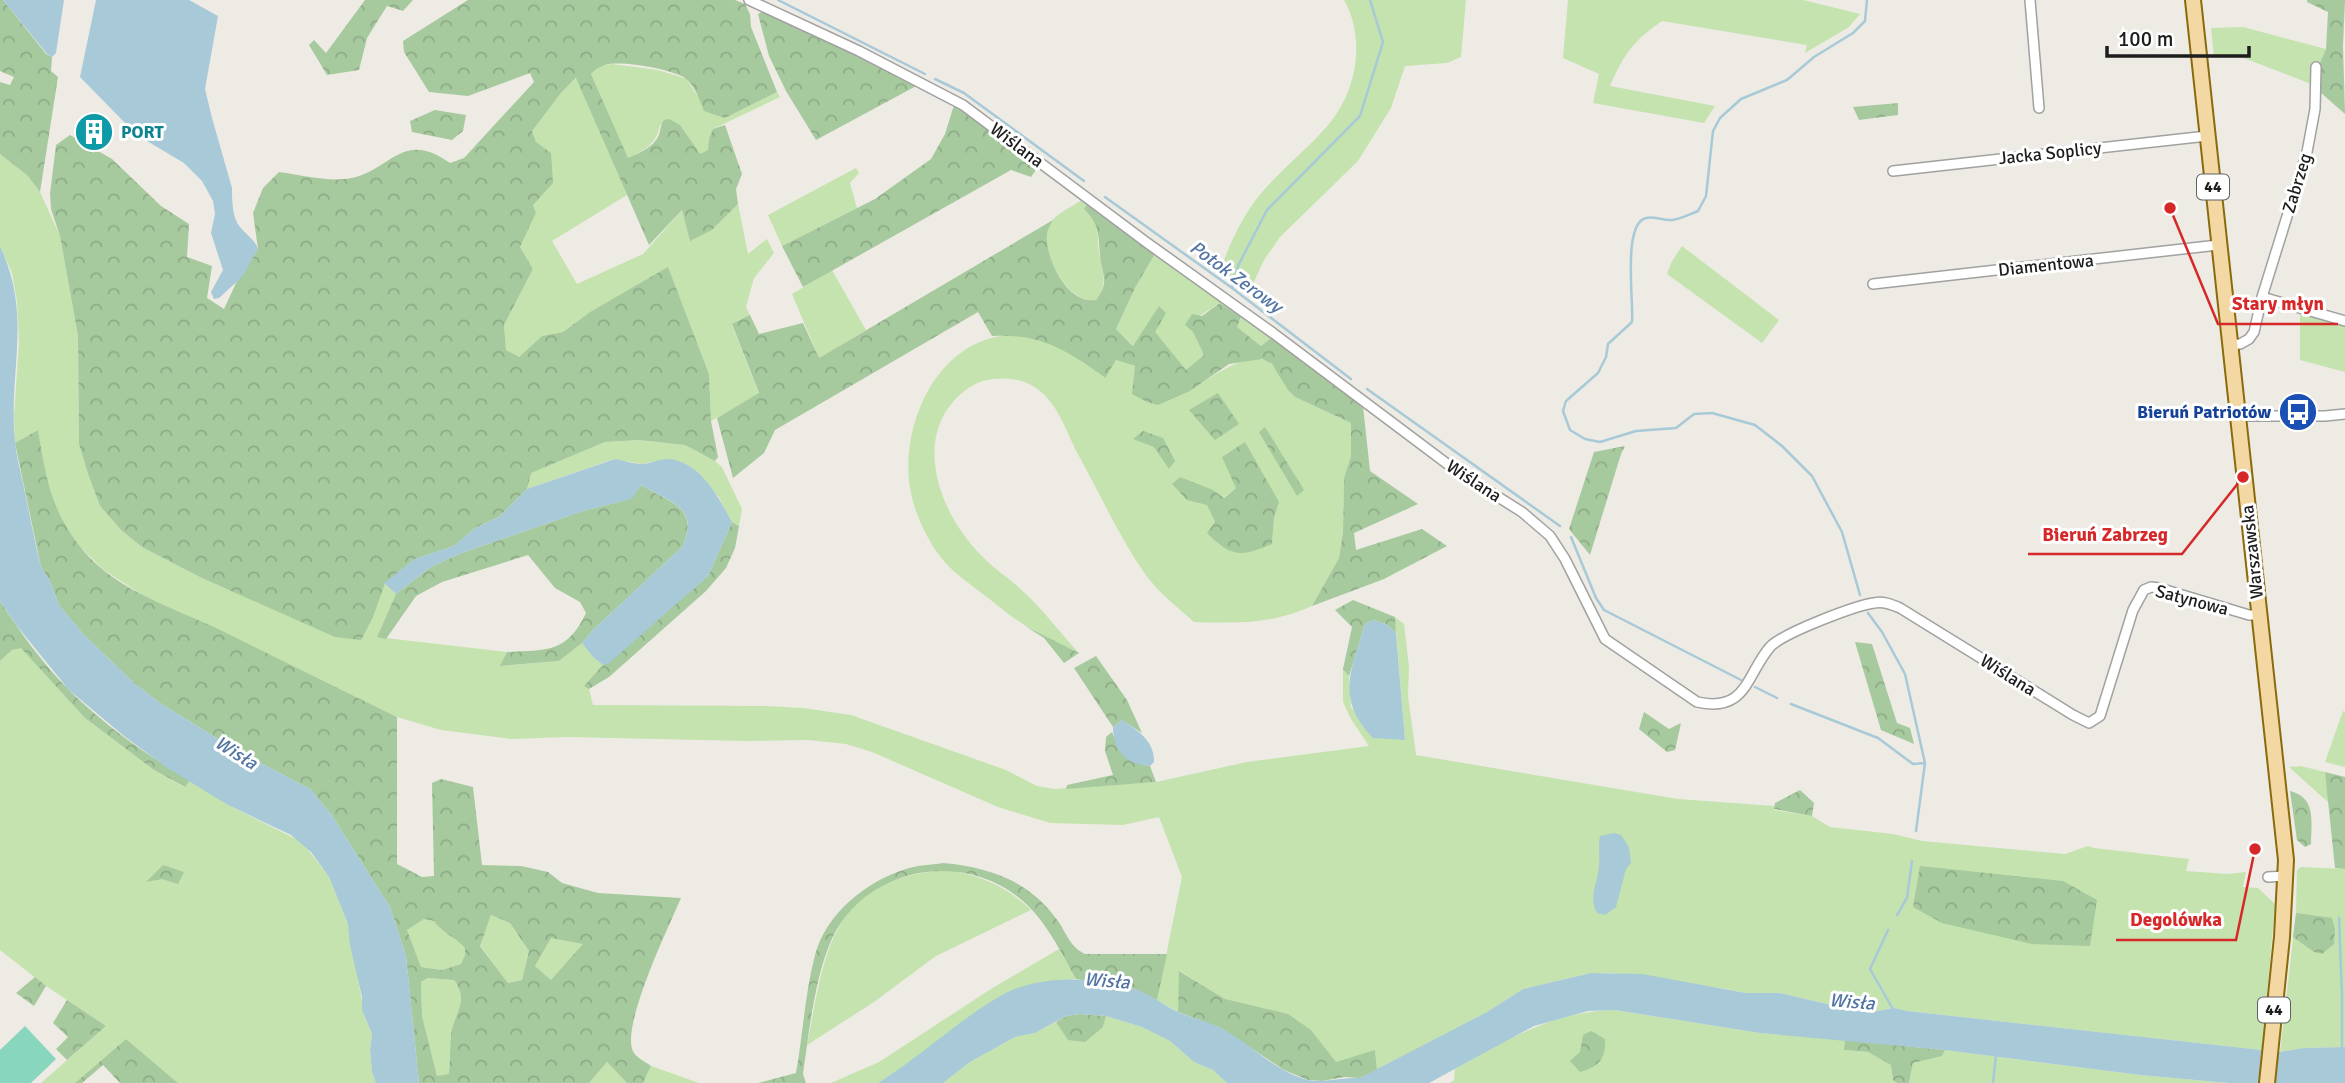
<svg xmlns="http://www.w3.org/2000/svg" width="2345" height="1083" font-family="Signika,sans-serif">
<defs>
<pattern id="forest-crowns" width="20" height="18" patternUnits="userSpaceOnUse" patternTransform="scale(1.75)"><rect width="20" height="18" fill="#a6c99d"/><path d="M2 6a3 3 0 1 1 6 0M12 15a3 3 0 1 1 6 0" fill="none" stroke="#8eac87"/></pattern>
</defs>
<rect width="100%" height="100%" fill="#eeebe4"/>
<!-- grass -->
<path fill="#c4e3ae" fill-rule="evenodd" d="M 1344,0 L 1466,0 L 1461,57 L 1447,63 L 1405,66 L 1391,108 L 1358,161 L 1280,237 L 1264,260 L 1248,295 L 1219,273 C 1229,246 1240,220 1258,197 C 1279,171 1307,150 1329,124 C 1357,91 1366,38 1344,0 Z
M 1568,0 L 1803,0 L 1860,14 L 1849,27 L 1805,53 L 1807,45 L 1662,21 C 1633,41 1624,54 1610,86 L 1715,106 L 1704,123 L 1593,103 L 1599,74 L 1563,58 Z
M 2243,27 L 2326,49 L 2311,84 L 2236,55 L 2214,57 L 2211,28 Z
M 612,64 L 658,70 L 687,79 L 696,94 L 725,118 L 777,92 L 780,97 L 713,129 L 709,138 L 708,150 L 699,155 L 680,125 L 660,125 C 657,144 644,150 628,159 L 591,74 L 601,66 Z
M 577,78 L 627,195 L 552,241 L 577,284 L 643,254 L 682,210 L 690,240 L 712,230 L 738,204 L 748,254 L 767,239 L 774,253 L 754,278 L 746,307 L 750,315 L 732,325 L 759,394 L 711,421 L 709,374 L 668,268 L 590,312 L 563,332 L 542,336 L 519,357 L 506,351 L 504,325 L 533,269 L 520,247 L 536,213 L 533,205 L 536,142 L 532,131 L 561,93 Z
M 0,154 L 28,176 L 40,192 L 60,236 L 78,336 L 79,444 L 88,474 L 100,506 L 122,531 L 142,547 L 224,588 L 245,595 L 373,617 L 384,583 L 396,594 L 377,637 L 507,652 L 501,666 L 559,661 L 582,643 L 593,657 L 603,665 L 585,686 L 589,689 L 593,705 L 766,706 L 803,708 L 851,715 L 1006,770 L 1037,786 L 1055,789 L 1156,782 L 1247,762 L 1369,746 L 1351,719 L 1343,702 L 1343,669 L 1349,676 L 1351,708 L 1405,740 L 1395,617 L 1404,624 L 1409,667 L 1408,696 L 1416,755 L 1678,799 L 1774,806 L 1774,810 L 1812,816 L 1830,827 L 1893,834 L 1922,841 L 2065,854 L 2088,846 L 2094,848 L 2189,859 L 2186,871 L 2227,874 L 2246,872 L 2243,887 L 2258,888 L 2275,904 L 2262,1050 L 1907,1011 L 1894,1008 L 1878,1011 L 1858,1006 L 1844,1008 L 1780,993 L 1746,993 L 1720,988 L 1613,973 L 1591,973 L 1523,989 L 1487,1012 L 1377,1070 L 1375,1051 L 1336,1063 L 1311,1030 L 1225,999 L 1180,971 L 1178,1012 L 1157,1000 L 1182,877 L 1159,817 L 1123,825 L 1050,823 L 998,807 L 872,752 L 846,744 L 808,740 L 746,741 L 568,737 L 511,739 L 441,730 L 397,717 L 210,626 L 147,598 L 104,570 L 80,547 L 66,527 L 48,491 L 38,430 L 15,443 L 14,416 L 19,342 L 17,302 L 12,273 L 0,246 Z
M 856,168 L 859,173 L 850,183 L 857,208 L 782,246 L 768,215 Z
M 1083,199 L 1088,203 L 1084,209 C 1104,230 1095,232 1100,257 C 1103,275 1108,284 1096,300 C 1067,305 1039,250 1049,226 C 1054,214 1072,207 1083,199 Z
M 1682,246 L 1779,320 L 1762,343 L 1667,274 L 1671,263 Z
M 1155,254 L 1223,301 L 1185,325 L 1193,332 L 1204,355 L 1186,370 L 1154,332 L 1159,307 L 1134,346 L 1116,329 L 1136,286 Z
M 832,270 L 866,330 L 819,358 L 792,294 Z
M 2300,314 L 2345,327 L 2345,372 L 2300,360 Z
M 1242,316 L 1272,337 L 1261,346 L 1237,327 Z
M 1010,335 C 1051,340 1073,353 1104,378 L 1116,360 L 1135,366 L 1190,391 C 1207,380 1254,344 1273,366 C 1282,375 1285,388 1295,397 L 1351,423 L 1351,456 L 1344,478 L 1343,532 L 1339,558 L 1312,606 C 1268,625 1240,623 1194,622 C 1177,607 1158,592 1145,574 C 1120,538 1101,496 1080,458 C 1066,433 1060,405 1036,388 C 1019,376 988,375 970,387 C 908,429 937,512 982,556 C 995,570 1012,580 1026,594 C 1045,612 1061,634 1079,653 C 1061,644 1043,636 1026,626 C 1011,617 997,605 983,594 C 967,582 951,571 939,555 C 924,534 912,508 909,481 C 903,418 940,339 1010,335 ZM 1236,488 L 1279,502 L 1274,518 L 1272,544 L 1215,522 L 1207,505 L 1213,490 L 1223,498 Z
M 639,440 L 685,445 L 715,461 L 722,467 L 742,509 L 739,526 L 732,522 L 718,496 L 668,459 L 642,464 L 614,459 L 527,489 L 530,473 L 605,442 Z
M 21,647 L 85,718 L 154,770 L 184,787 L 190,780 L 228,805 L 302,842 L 329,877 L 348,924 L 365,1018 L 372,1034 L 370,1050 L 372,1072 L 376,1083 L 178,1083 L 126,1039 L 75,1083 L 41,1083 L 106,1026 L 46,986 L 0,950 L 0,661 L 12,650 Z
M 2343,711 L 2345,712 L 2345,767 L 2325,762 Z
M 2301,766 L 2325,772 L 2330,804 L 2289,767 Z
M 2301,867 L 2345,869 L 2345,1047 L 2303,1048 L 2280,1052 L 2296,913 L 2297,870 Z
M 948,870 C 982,876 1006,886 1031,910 L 936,956 L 874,1002 L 807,1045 C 826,949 830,878 948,870 Z
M 491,915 L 510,923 L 529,951 L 522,980 L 508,983 L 480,945 Z
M 424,919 L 434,921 C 442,933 455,937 465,948 L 465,955 L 461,964 L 442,970 L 421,967 L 407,930 Z
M 551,937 L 584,944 L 552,981 L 535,966 Z
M 1059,949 L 1076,979 L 1038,983 L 878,1083 L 831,1083 L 879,1062 L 991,989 Z
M 428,978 L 454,980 C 470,1002 454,1013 451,1034 C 450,1047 450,1061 449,1075 L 437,1076 L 422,1016 L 421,982 Z
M 1615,1010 L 1760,1033 L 1845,1040 L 1845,1050 L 1868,1052 L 1891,1065 L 1893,1080 L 1897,1083 L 1450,1083 L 1454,1080 L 1455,1069 C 1510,1039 1550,1012 1615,1010 Z
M 1106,1016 L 1142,1027 L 1170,1041 L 1194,1062 L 1213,1070 L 1227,1083 L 943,1083 L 970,1062 L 1015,1037 L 1035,1033 L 1056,1022 L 1068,1039 L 1103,1027 Z
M 1945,1050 L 2140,1075 L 2229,1083 L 1909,1083 L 1913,1063 L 1942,1056 Z
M 607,1062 L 627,1083 L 589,1083 Z
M 651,1066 L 699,1083 L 643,1083 Z"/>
<!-- forest -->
<path fill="url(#forest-crowns)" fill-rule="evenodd" d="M 0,0 L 3,0 L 46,54 L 52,57 L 51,71 L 58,77 L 40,192 L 28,176 L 0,154 L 0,82 L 10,85 L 14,77 L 0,71 Z
M 365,0 L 413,0 L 403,11 L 387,6 L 367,38 L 359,70 L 327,75 L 309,45 L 314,40 L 326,53 Z
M 468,0 L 735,0 L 745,4 L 750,14 L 751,27 L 777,92 L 725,118 L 704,111 C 700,101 695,85 685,78 C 671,69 621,60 605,65 C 599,67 595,70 591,74 L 628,158 C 638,154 653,147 658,137 C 661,131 660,126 664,120 L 669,119 L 680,125 L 700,154 L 708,150 L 709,138 L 713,129 L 725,125 L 742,174 L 736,189 L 738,204 L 712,230 L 690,241 L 682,210 L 649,245 L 576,78 L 561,93 L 532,131 L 536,142 L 551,153 L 553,183 L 533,205 L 536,213 L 520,247 L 533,269 L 504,325 L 506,350 L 519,357 L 542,336 L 563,332 L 590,312 L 668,267 L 709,374 L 711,421 L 718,457 L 715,461 L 685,445 L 639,440 L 605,442 L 531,473 L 527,489 L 499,517 L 475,528 L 454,546 L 415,559 L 385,583 L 373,617 L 361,640 L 335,637 L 202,578 L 142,547 L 122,531 L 100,506 L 88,474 L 79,444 L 78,336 L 60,236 L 51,209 L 50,194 L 56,145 L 70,135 L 112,159 L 161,206 L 189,224 L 187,257 L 212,266 L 207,298 L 224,309 L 236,283 L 258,249 L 253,213 L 263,188 L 279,172 C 301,175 324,181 345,179 C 389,175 400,127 450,163 L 464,158 L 534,82 L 530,73 L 468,96 L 429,92 L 404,52 L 403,41 Z
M 2307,0 L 2345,0 L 2343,46 L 2345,114 L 2311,84 L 2326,49 L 2328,12 L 2307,2 Z
M 765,10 L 918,85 L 816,140 L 786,91 L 769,56 L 758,14 Z
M 1898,103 L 1898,115 L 1859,120 L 1853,107 Z
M 954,105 L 1038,167 L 1031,177 L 1011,170 L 803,287 L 782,246 L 875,199 L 931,159 L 945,134 Z
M 435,110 L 466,115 L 463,131 L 452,140 L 412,132 L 410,121 Z
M 1088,203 L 1155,254 L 1136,286 L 1116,329 L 1133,346 L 1159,306 L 1166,313 L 1155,332 L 1186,370 L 1204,355 L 1193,332 L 1185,325 L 1192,314 L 1202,316 L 1220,303 L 1241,317 L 1237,327 L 1261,346 L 1272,337 L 1363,406 L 1370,471 L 1418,504 L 1354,533 L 1356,550 L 1422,529 L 1447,546 L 1384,579 L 1312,606 L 1339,558 L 1343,532 L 1344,478 L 1351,456 L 1351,423 L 1295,397 L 1288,390 L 1272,364 L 1262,359 L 1229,364 L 1190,391 L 1158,405 L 1147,402 L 1132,394 L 1135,366 L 1116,360 L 1105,378 C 1069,351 1039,333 992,336 L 978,312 L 775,430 L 764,453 L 733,478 L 717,418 L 759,393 L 732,324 L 750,315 L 759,334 L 803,323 L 819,358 L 1053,220 C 1049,227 1046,232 1047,241 C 1049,264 1068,304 1096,300 C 1111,281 1101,274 1100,254 C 1098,232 1100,226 1084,209 Z
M 1218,393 L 1239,424 L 1215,440 L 1189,410 Z
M 1265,427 L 1304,490 L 1297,496 L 1259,432 Z
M 38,430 C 46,476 49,505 78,544 C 111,588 166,605 214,627 C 275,657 336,687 397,717 L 397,864 L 422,877 L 434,876 L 432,783 L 441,779 L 473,787 L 482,865 L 521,866 L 548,872 L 562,883 L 598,893 L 681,898 C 670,924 618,1031 634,1053 C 637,1058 646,1062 651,1066 L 643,1083 L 627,1083 L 607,1062 L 589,1083 L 419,1083 L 406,956 L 390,907 L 331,814 L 310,789 L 236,750 L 160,703 L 135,684 L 84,635 L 59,605 L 50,581 L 41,567 L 15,443 ZM 491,915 L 510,923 L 529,951 L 522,980 L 508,983 L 480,946 ZM 424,919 L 434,921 C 442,933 455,937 465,948 L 465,955 L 461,964 L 442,970 L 421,967 L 407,930 ZM 551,938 L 583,944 L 551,980 L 535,966 ZM 428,978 L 454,980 C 470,1002 454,1013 451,1034 C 450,1047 450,1061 449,1074 L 437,1076 L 422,1016 L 421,982 Z
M 1143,431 L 1163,438 L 1175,461 L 1169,469 L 1154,447 L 1133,439 Z
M 1245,442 L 1279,502 L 1274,518 L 1272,544 C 1241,557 1232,558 1207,533 L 1215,522 L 1207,505 L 1187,500 L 1172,484 L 1180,477 L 1213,490 L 1224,498 L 1236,488 L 1222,457 Z
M 1625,446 L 1621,454 L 1590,555 L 1569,529 L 1594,452 Z
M 642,485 C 669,503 701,507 682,547 L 593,630 L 582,643 L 559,661 L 500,666 L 507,652 C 547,650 567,653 586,613 L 580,602 L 555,588 L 528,555 L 442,582 L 416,596 L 386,639 L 377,637 L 396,594 L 431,567 L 459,554 L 583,511 L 630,499 Z
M 732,522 L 739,526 L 735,548 L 726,568 L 706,591 L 609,677 L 589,689 L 584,686 L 603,665 L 708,576 Z
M 1353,600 L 1395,617 L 1396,633 L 1386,624 L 1373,620 L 1365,624 L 1349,676 L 1343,669 L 1352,627 L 1335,610 Z
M 0,601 C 20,632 43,664 69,690 C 101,722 151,759 190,780 L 185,787 L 154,770 L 85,718 L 21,648 L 12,650 L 0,661 Z
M 1025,626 L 1079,653 L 1064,663 L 1044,638 Z
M 1855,642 L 1872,644 L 1897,723 L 1910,728 L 1914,744 L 1881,730 Z
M 1096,656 L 1127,700 L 1142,733 L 1122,720 L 1113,727 L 1074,668 Z
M 1644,712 L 1669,729 L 1681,723 L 1675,750 L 1667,752 L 1639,729 Z
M 1112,732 L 1115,740 L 1143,765 L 1150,766 L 1156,782 L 1066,789 L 1067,785 L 1113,775 L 1105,751 L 1106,737 Z
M 2325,772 L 2345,777 L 2345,869 L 2335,868 Z
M 1800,790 L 1814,803 L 1812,816 L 1774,809 L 1775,803 Z
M 2290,791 C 2317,798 2311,822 2311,844 L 2305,847 L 2297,840 Z
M 943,863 C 989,867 1030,881 1058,921 C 1067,934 1070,947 1085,954 L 1167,954 L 1157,1000 L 1135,989 L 1076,979 C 1059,949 1045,918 1018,897 C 961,852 874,867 837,929 C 816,965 809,1032 803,1074 L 806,1083 L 758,1083 L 796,1073 C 803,1034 805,993 815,955 C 826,913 867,881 906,869 C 917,865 931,865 943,863 Z
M 163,865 L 184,872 L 178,884 L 162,879 L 146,882 Z
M 1920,866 L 2063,881 L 2097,900 L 2090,946 L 2032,944 L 1942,923 L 1913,907 Z
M 2296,913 L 2332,918 L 2335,929 L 2334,944 L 2322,954 L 2314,952 L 2293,937 Z
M 1179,971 L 1225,999 L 1288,1014 L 1311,1030 L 1336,1062 L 1375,1050 L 1377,1070 L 1360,1078 L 1344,1077 L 1322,1081 L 1308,1080 L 1284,1070 L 1221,1028 L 1178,1012 Z
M 35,977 L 46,986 L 34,1006 L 16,993 Z
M 67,1000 L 106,1026 L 67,1060 L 56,1049 L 68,1037 L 53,1023 Z
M 1080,1014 L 1106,1016 L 1103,1027 L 1085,1042 L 1068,1040 L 1056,1022 L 1066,1016 Z
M 1591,1031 L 1605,1039 C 1606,1060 1598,1067 1580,1072 L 1570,1061 L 1580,1052 L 1583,1035 Z
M 126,1039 L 178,1083 L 120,1083 L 103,1065 L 82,1083 L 75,1083 Z
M 1845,1040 L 1945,1050 L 1942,1056 L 1913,1063 L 1909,1083 L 1897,1083 L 1893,1080 L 1891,1065 L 1868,1052 L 1844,1050 Z"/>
<!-- pitch -->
<path fill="#89d6bf" d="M 25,1026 L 56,1059 L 31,1083 L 0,1083 L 0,1050 Z"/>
<!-- water -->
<path fill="#a8c9d7" d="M 3,0 L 64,0 L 56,53 L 52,57 L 47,54 Z
M 96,0 L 189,0 L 218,16 L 205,89 L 212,118 L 232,188 C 232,200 232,218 240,227 C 247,236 255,239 258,249 L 242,277 L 219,298 L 214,299 L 211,292 L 223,270 L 211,233 L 215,214 L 213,201 L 202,181 L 184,163 L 147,141 L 126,124 L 80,77 Z
M 0,246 C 33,317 8,370 15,441 C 16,455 20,469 23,483 C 29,511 34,539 41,567 L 50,581 L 59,605 L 84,635 L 135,684 L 160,703 L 236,750 L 310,789 L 331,814 L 390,907 L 406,956 L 419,1083 L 376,1083 L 372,1072 L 370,1050 L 372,1034 L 362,1010 L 362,997 L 350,945 L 348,924 L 329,877 L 311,852 L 291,835 L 228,805 L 166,767 L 124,736 L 69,690 L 17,626 L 0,601 Z
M 615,459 C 623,460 633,464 641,464 C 650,464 659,459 668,459 C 700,461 719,498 732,522 L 708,576 L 608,664 L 603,665 L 593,657 L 582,643 L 593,630 L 682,547 C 701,507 670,503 642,485 L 631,499 L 583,511 L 459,554 L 431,567 L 396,594 L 384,583 L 415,559 L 454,546 L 475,528 L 499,517 L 527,489 Z
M 1373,620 L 1386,624 L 1396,633 L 1405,740 L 1373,738 C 1335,698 1351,671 1365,624 Z
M 1122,720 C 1137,730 1155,741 1154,762 L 1150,766 C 1126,765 1113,750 1113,727 Z
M 1614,833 L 1621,835 L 1629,847 L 1631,863 L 1626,869 L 1616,907 L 1605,915 L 1597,913 C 1588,897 1598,883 1599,866 C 1600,856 1598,847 1600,836 Z
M 1591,973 L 1642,974 L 1746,993 L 1780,993 L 1844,1008 L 1858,1006 L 1878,1011 L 1894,1008 L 1907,1011 L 2280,1052 L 2303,1048 L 2345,1047 L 2345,1083 L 2229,1083 L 2140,1075 L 1945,1050 L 1760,1033 L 1615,1010 L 1588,1011 L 1534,1026 L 1429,1083 L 1227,1083 L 1213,1070 L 1194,1062 L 1170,1041 L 1142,1027 L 1106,1016 L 1080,1014 L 1066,1016 L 1035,1033 L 1015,1037 L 970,1062 L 943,1083 L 878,1083 C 922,1056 959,1019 1004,994 C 1042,974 1094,977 1134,989 C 1149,993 1162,1004 1176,1011 C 1190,1018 1207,1021 1221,1028 C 1250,1043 1275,1072 1308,1080 C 1322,1083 1343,1077 1360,1078 L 1487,1012 L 1523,989 Z"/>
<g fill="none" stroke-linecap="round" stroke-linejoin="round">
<!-- stream -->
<path stroke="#a8c9d7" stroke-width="2.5" d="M 778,0 L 925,74
M 935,79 L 964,93 L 1084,181
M 1105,197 L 1232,288 L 1351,379
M 1232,288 L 1238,266 L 1267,210 L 1360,116 L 1383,42 L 1370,0
M 1367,389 L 1560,526
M 1571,537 L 1596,598 L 1604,610 L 1741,680
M 1860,595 L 1842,532 L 1812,476 L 1782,446 L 1755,425 L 1712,413 L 1694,414 L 1676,428 L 1636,431 L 1600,442 L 1585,439 L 1570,430 L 1563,411 L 1566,401 L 1598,373 L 1606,357 L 1608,344 L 1632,322 C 1634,302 1622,224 1646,218 C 1654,216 1664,221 1672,220 C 1681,219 1690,214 1698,211 L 1706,196 L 1713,131 L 1720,118 L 1741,99 L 1787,80 L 1814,57 L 1853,33 L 1865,21 L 1867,0
M 1868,613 L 1882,632 L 1905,674 L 1925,763 L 1916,831
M 1755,687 L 1777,698
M 1791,704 L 1878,738 L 1913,764 L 1925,763
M 1897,915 L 1907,898 L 1912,861
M 2339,918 L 2342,994 L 2342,1047
M 1888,930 L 1870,969 L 1894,1011
M 1993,1083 L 1996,1055"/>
<!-- minor casing -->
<g stroke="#a1a1a1" stroke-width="12">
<path id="minor" d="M 749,0 L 859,51 L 963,105 L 1146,242 L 1273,333 L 1454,469 L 1522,512 L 1550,536 L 1565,559 L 1605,639 L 1697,702 C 1747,713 1746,675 1770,647 C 1783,633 1854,606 1874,603 C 1883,601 1891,604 1900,608 L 2073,715 L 2089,723 L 2100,716 L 2133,610 L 2144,590 L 2151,587 L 2159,588 L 2249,615 L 2259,615
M 2030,0 L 2039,108
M 1893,171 L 2207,136
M 1873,284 L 2218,245
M 2262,297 L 2345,321
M 2229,345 L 2240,344 L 2249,339 L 2254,332 L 2262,297 L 2307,152 L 2315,109 L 2316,67
M 2237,416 L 2325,416 L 2345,414
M 2268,877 L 2286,876"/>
</g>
<!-- primary casing -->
<g stroke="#896b0d" stroke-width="18">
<path id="primary" d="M 2193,0 L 2286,860 L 2282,937 L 2267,1083"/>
</g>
<!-- minor -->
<use href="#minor" stroke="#fff" stroke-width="9"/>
<!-- primary -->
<use href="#primary" stroke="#f3d8a4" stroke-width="14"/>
</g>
<!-- icons -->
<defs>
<g id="building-disc" transform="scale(2.0125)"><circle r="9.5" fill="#0f9aa8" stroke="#fff"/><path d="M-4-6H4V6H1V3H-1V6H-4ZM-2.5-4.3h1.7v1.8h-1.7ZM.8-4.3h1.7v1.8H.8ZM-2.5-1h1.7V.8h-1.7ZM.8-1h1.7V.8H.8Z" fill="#fff"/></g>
<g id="bus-disc" transform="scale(2.0125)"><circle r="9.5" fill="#1a4fb4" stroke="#fff"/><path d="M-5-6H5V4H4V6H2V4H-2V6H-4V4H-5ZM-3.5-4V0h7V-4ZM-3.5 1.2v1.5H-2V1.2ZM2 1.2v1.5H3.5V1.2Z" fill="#fff"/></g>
</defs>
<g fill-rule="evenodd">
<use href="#building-disc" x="94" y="132"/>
<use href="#bus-disc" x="2298" y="412"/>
</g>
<g text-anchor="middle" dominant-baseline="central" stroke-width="6" stroke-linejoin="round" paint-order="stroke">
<!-- shield labels -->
<g fill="#fff" stroke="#616161" stroke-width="2">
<rect x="2197" y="174.5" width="32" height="25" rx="5"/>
<rect x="2258" y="997.5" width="32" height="25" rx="5"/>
</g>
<g font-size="16" font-weight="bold" fill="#1d1d1d">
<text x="2213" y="187">44</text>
<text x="2274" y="1010">44</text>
</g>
<!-- culture labels -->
<g font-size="18" font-weight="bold" fill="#0d838f" stroke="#fff" text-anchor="start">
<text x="121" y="132">PORT</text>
</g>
<!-- street labels -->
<g font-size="18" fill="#1d1d1d" stroke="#fff">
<text transform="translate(1017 145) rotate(37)">Wiślana</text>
<text transform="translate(2050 153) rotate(-6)">Jacka Soplicy</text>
<text transform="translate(2297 183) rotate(-73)">Zabrzeg</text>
<text transform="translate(2046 265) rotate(-6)">Diamentowa</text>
<text transform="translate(1474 481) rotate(33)">Wiślana</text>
<text transform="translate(2252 552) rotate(-96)">Warszawska</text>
<text transform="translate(2192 600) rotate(15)">Satynowa</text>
<text transform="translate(2008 675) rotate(32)">Wiślana</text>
</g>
<!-- transit labels -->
<g font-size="18" font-weight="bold" fill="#164399" stroke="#fff" text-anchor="end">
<text x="2271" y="412">Bieruń Patriotów</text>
</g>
<!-- water labels -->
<g font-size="19" font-style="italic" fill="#5375a4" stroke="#fff">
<text transform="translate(1236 277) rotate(36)">Potok Zerowy</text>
<text transform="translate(236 753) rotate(32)">Wisła</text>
<text transform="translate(1107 981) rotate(5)">Wisła</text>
<text transform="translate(1852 1002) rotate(5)">Wisła</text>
</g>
</g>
<!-- callouts -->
<path fill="none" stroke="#d62828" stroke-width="2.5" d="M2170 208L2218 324H2338M2243 477L2182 554H2028M2255 849L2236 940H2116"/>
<g fill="#d62828" stroke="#fff" stroke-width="2.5">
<circle cx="2170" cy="208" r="7"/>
<circle cx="2243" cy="477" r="7"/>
<circle cx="2255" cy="849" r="7"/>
</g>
<g font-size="19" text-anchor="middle" font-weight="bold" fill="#d62828" stroke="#fff" stroke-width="6" stroke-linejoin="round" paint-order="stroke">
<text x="2278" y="310">Stary młyn</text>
<text x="2105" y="541">Bieruń Zabrzeg</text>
<text x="2176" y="926">Degolówka</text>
</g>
<!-- scale -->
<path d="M2107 46v10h142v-10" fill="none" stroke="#1d1d1d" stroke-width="3.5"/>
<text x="2118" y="46" font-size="21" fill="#1d1d1d" stroke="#ffffff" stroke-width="5" paint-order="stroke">100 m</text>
</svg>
